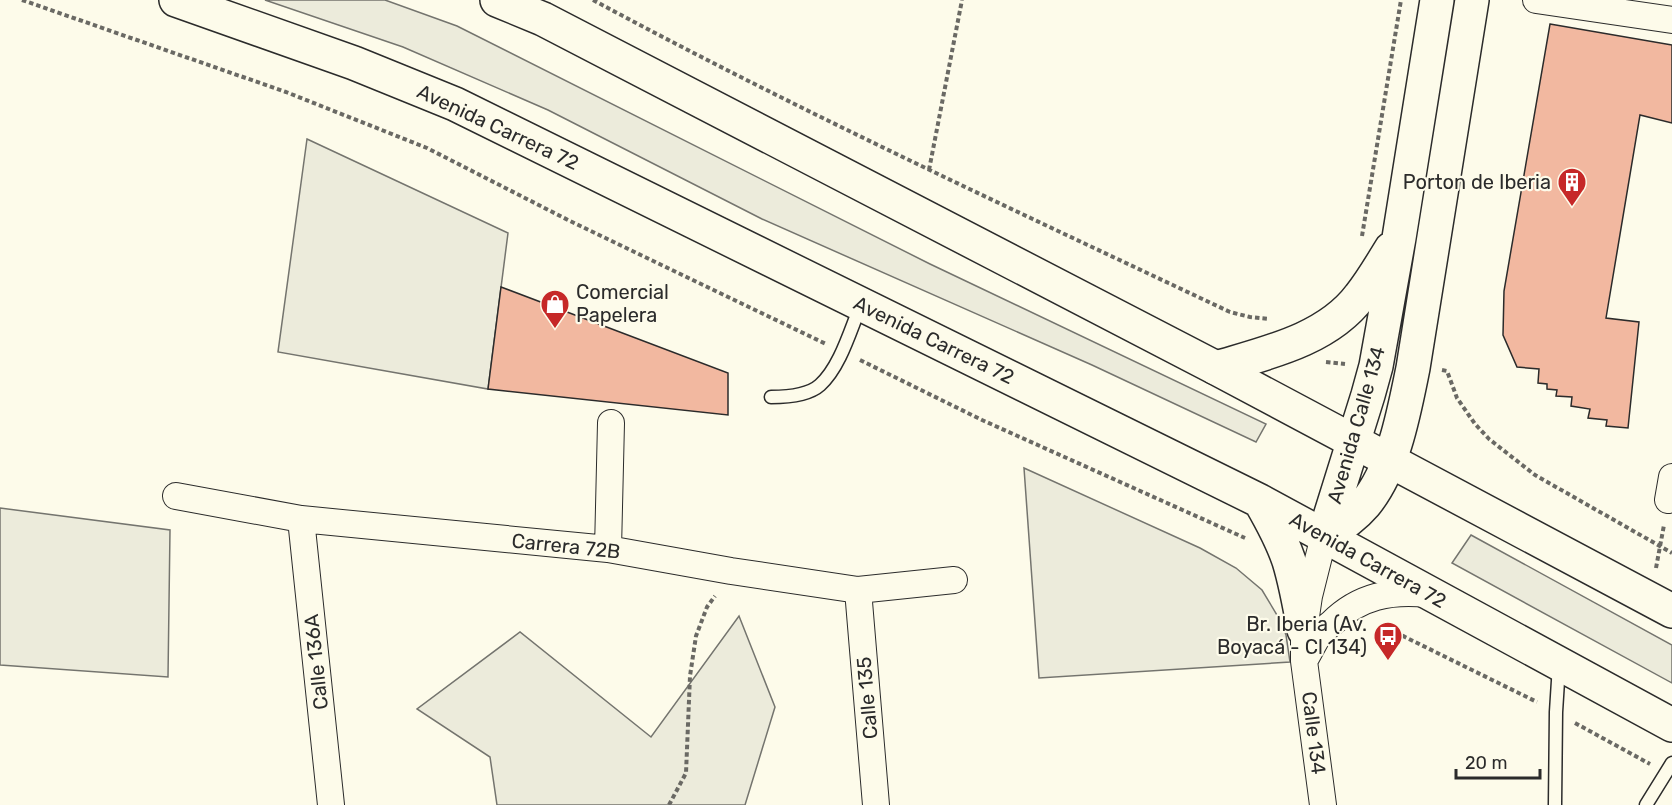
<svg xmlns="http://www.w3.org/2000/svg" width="1672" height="805" font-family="Rubik,sans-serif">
<rect width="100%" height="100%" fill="#fdfbea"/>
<!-- green -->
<path fill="#ecebdb" stroke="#74746e" stroke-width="1.5" d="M 265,0 L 385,0 L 457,26 L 930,264 L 1266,424 L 1256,442 L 1092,365 L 762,219 L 548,110 L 403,47 Z
M 307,139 L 508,233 L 488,389 L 278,352 Z
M 1024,468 L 1200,548 L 1236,568 L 1262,590 L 1277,615 L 1286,635 L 1290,662 L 1039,678 Z
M 0,508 L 170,530 L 168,677 L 0,665 Z
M 1471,535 L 1672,645 L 1672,683 L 1452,563 Z
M 739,616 L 775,707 L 745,805 L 497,805 L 490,757 L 417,709 L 520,632 L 651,737 Z"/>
<!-- building -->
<path fill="#f2b8a0" stroke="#2b2b2b" stroke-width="1.5" d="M 1550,24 L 1672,45 L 1672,123 L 1640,115 L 1606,318 L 1639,322 L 1628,428 L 1606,426 L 1607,420 L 1588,418 L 1590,409 L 1571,406 L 1572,397 L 1556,396 L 1557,390 L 1547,389 L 1547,384 L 1538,383 L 1539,369 L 1517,367 L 1503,335 L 1504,291 Z
M 501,287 L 728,373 L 728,415 L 488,389 Z"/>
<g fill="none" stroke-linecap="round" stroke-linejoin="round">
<!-- service casing -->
<g stroke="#2b2b2b" stroke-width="15">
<path id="service" d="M 771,397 C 786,397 809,395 820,385 C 840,367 850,331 860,307
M 1555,805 L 1556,712 L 1559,665
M 1646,805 L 1672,763"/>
</g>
<!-- minor casing -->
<g stroke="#2b2b2b" stroke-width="28">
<path id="minor" d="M 1536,0 L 1672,20
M 176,496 L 301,519 L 608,549 L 731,571 L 858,590 L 954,580
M 1668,500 L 1672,477
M 301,519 L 331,805
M 608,549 L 611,423
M 858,590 L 876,805
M 1304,661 C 1309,653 1313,644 1318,636 C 1322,631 1327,627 1332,623 C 1359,596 1391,590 1428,594
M 1323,805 L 1304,661 L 1304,630 L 1309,596 L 1324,536"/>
</g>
<!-- primary casing -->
<g stroke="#2b2b2b" stroke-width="36">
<path id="primary" d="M 1216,368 C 1266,353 1327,340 1360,296 C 1372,281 1381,265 1391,249
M 1324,536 C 1340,527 1353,518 1365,504 C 1394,469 1404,412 1413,368 L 1472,0
M 1324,536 L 1368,395 L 1376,366 L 1399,238 L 1437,0"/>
</g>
<!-- trunk casing -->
<g stroke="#2b2b2b" stroke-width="36">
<path id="trunk" d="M 176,0 L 354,63 L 455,104 L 1260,501 L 1672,725
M 497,0 L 543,19 L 1216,368 L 1672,611
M 1260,501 C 1271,520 1282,540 1289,561 C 1296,584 1300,607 1304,630"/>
</g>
<!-- path -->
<path stroke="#6a6964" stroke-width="4" stroke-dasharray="4.5 3" stroke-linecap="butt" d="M 22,0 L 286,92 L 427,148 L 570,221 L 826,344
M 593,0 C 801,112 1016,211 1230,312 L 1250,317 L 1269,319
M 929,170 L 962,0
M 1362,236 L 1401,0
M 860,360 L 982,420 L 1245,538
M 1326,362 L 1345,364
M 1442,370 L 1447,371 L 1457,398 L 1475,424 L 1489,439 L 1535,475 L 1672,553
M 1656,568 L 1664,525
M 1383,624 L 1405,637 L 1537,702
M 1575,723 L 1650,764
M 669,805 L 686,773 L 690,676 L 696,636 L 707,607 L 715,596"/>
<!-- service -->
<use href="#service" stroke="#fdfbea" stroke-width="12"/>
<!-- minor -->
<use href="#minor" stroke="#fdfbea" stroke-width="26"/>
<!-- primary -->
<use href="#primary" stroke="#fdfbea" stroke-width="33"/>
<!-- trunk -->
<use href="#trunk" stroke="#fdfbea" stroke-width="33"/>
</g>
<!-- icons -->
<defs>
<g id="building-pin" transform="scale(1.5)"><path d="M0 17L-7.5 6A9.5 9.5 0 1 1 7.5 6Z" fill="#c62828" stroke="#fdfbea"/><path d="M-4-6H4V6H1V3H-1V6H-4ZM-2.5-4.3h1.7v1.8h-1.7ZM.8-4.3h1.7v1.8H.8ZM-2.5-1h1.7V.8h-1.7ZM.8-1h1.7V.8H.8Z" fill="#fff"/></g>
<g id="shop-pin" transform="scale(1.5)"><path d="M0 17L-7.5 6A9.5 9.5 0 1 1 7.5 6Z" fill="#c62828" stroke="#fdfbea"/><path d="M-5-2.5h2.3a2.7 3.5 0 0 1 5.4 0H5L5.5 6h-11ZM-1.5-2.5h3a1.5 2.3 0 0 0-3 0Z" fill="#fff"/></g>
<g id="bus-pin" transform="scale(1.5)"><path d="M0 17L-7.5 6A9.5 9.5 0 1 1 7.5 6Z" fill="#c62828" stroke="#fdfbea"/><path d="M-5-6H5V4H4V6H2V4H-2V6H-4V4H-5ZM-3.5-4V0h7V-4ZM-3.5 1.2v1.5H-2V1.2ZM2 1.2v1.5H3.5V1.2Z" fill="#fff"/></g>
</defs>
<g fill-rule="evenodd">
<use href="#building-pin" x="1572" y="182"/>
<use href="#shop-pin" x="555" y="304"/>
<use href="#bus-pin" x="1388" y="636"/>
</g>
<g text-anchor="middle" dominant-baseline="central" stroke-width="4.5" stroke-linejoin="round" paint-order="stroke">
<!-- street labels -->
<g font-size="20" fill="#2b2b2b" stroke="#fdfbea">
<text transform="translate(498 127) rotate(25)">Avenida Carrera 72</text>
<text transform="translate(934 340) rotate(26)">Avenida Carrera 72</text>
<text transform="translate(1356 425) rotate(-74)">Avenida Calle 134</text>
<text transform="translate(566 546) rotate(6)">Carrera 72B</text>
<text transform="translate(1368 560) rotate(29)">Avenida Carrera 72</text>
<text transform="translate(316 662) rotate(-96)">Calle 136A</text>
<text transform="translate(867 698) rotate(-95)">Calle 135</text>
<text transform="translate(1314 733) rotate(83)">Calle 134</text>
</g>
<!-- poi labels -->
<g font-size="20" fill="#2b2b2b" stroke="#fdfbea" text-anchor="end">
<text x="1551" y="182">Porton de Iberia</text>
<text x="576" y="292" text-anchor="start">Comercial<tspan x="576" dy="23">Papelera</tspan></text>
<text x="1367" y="624">Br. Iberia (Av.<tspan x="1367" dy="23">Boyacá - Cl 134)</tspan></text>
</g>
</g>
<!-- scale -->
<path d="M1456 769v9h84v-9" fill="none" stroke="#2b2b2b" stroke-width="3"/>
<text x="1465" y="769" font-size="18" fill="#2b2b2b" stroke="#fdfbea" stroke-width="4.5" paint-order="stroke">20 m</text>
</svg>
